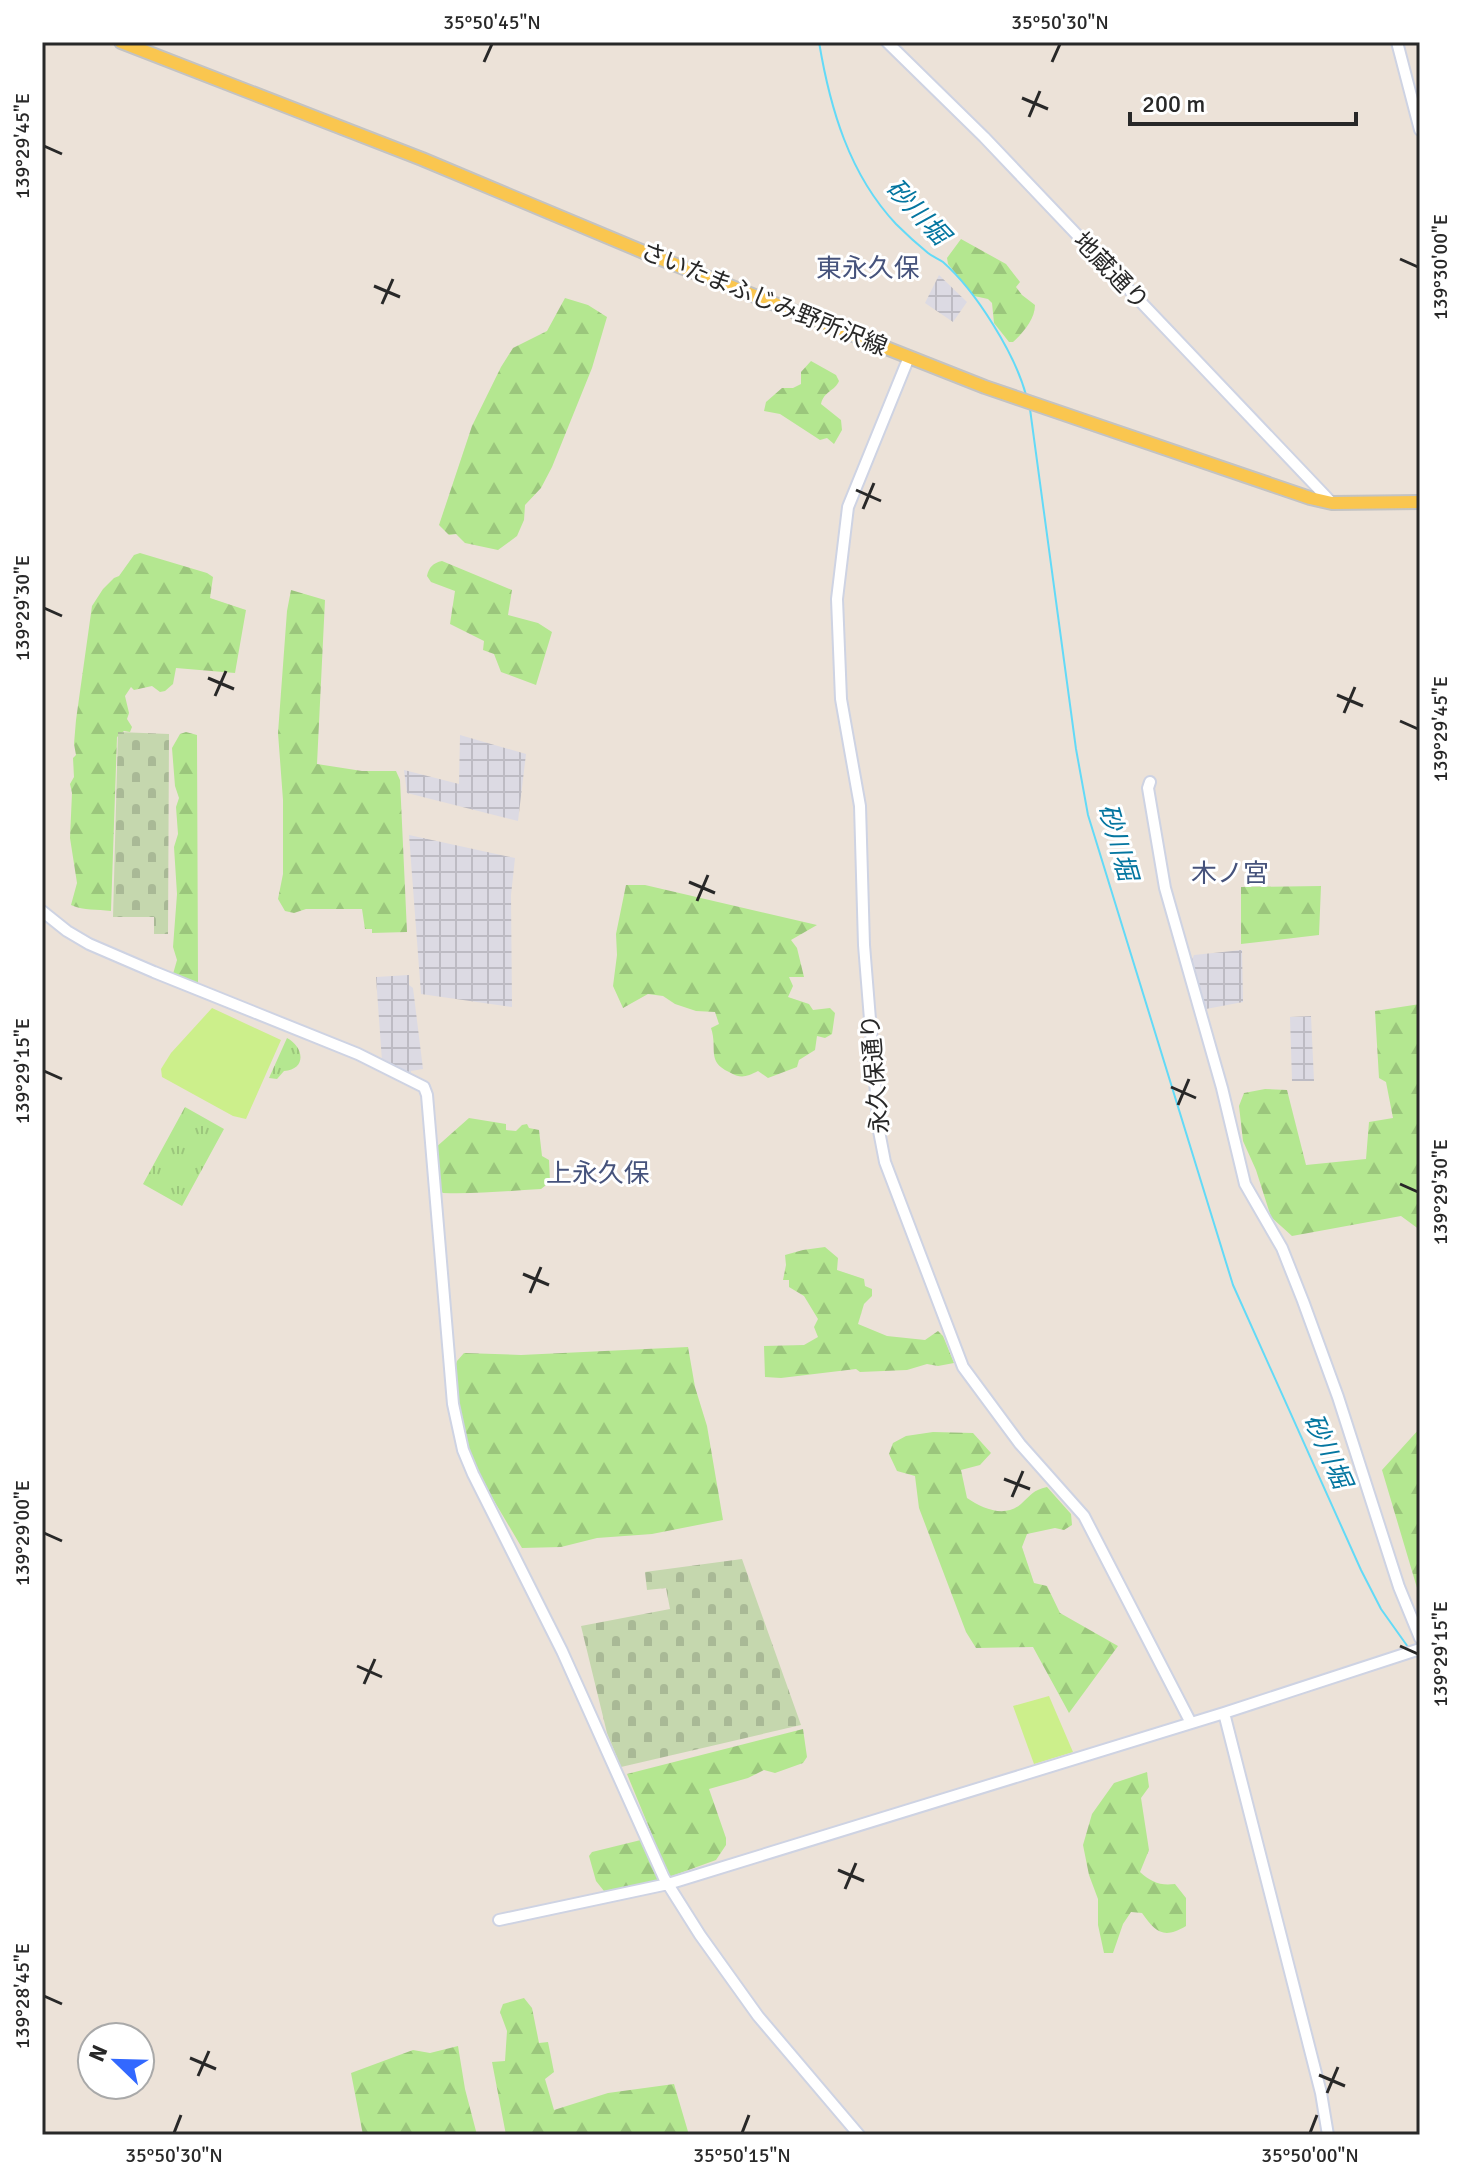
<svg xmlns="http://www.w3.org/2000/svg" width="1462" height="2177" font-family="Signika,'Noto Sans JP',sans-serif">
<defs>
<pattern id="industrial-grid" width="8" height="8" patternUnits="userSpaceOnUse" patternTransform="scale(2)"><rect width="8" height="8" fill="#dcdae3"/><path d="M0 4h8M4 0v8" fill="none" stroke="#bdbbc3"/></pattern>
<pattern id="grass-tufts" width="24" height="20" patternUnits="userSpaceOnUse" patternTransform="scale(2)"><rect width="24" height="20" fill="#b4e790"/><path d="M3 7l-1-3M5 7V3M7 7l1-3M15 17l-1-3M17 17v-4M19 17l1-3" fill="none" stroke="#9bc67c"/></pattern>
<pattern id="forest-firs" width="22" height="20" patternUnits="userSpaceOnUse" patternTransform="scale(2)"><rect width="22" height="20" fill="#b4e790"/><path d="M5 1l3.5 6h-7zM16 11l3.5 6h-7z" fill="#9bc67c"/></pattern>
<pattern id="cemetery-stones" width="16" height="16" patternUnits="userSpaceOnUse" patternTransform="scale(2)"><rect width="16" height="16" fill="#c5d7ae"/><path d="M2 7V4a2 2 0 0 1 4 0v3zM10 15v-3a2 2 0 0 1 4 0v3z" fill="#a9b996"/></pattern>
</defs>
<rect width="100%" height="100%" fill="#ece2d8"/>
<!-- industrial -->
<path fill="url(#industrial-grid)" d="M 939,275 L 967,302 L 953,322 L 925,303 Z
M 460,735 L 526,754 L 518,821 L 407,793 L 404,770 L 459,784 Z
M 409,835 L 515,858 L 511,895 L 512,1007 L 421,994 Z
M 1242,950 L 1243,1002 L 1206,1009 L 1192,960 L 1194,955 Z
M 409,975 L 409,985 L 413,988 L 423,1069 L 411,1071 L 411,1074 L 382,1061 L 376,977 Z
M 1311,1016 L 1314,1081 L 1292,1081 L 1290,1017 Z"/>
<!-- grass -->
<path fill="url(#grass-tufts)" d="M 287,1038 C 304,1047 307,1069 284,1071 L 277,1079 L 269,1078 Z
M 185,1107 L 224,1129 L 182,1206 L 143,1184 Z"/>
<!-- forest -->
<path fill="url(#forest-firs)" d="M 961,239 L 1006,264 L 1020,282 L 1016,287 L 1022,295 L 1035,305 C 1035,319 1023,333 1013,342 L 1009,342 L 994,323 L 992,303 L 988,299 L 974,296 L 948,264 L 947,258 Z
M 565,298 L 588,305 L 607,317 L 592,368 L 552,467 L 541,488 L 525,505 L 524,520 L 517,536 L 498,550 L 465,543 L 456,534 L 449,535 L 439,525 L 472,426 L 501,367 L 513,348 L 547,331 Z
M 811,361 L 836,375 L 839,381 C 835,391 824,391 821,404 L 841,420 L 842,430 L 834,444 L 827,438 L 820,440 L 780,414 L 764,411 L 766,402 L 782,388 L 793,388 L 801,384 L 801,372 Z
M 140,553 L 207,573 L 213,577 L 210,598 L 246,610 L 235,673 L 176,668 L 173,684 L 165,691 L 160,692 L 152,686 L 134,690 L 131,687 L 125,696 L 129,713 L 127,719 L 132,727 L 130,732 L 124,731 L 117,737 L 111,911 C 96,909 85,911 71,905 L 77,883 L 70,838 L 72,793 L 70,784 L 74,777 L 73,758 L 76,755 L 74,744 L 76,720 L 92,606 L 103,589 L 114,578 L 119,576 L 134,555 Z
M 442,561 L 512,590 L 508,615 L 538,623 L 552,632 L 536,685 L 501,672 L 494,654 L 483,650 L 484,641 L 450,624 L 455,591 L 431,582 L 427,576 C 429,567 433,563 442,561 Z
M 291,590 L 325,600 L 317,764 L 362,771 L 396,771 L 400,780 L 407,932 L 372,933 L 372,929 L 365,929 L 362,909 L 306,909 L 294,913 L 285,911 L 278,899 L 283,874 L 283,800 L 278,733 L 287,611 Z
M 186,732 L 197,735 L 198,983 L 173,974 L 177,960 L 173,947 L 177,894 L 174,847 L 178,834 L 176,807 L 179,798 L 175,786 L 172,748 L 180,734 Z
M 626,885 L 645,885 L 817,925 L 791,940 L 797,948 L 804,977 L 789,977 L 793,986 L 788,997 L 809,1004 L 813,1010 L 830,1008 L 835,1013 L 832,1034 L 825,1038 L 817,1036 L 815,1050 L 799,1060 L 797,1067 L 768,1078 L 758,1071 C 746,1077 741,1079 729,1072 C 706,1061 718,1049 711,1028 L 719,1024 L 715,1012 L 696,1011 L 675,1004 L 663,996 L 648,994 L 623,1008 L 613,986 L 617,955 L 616,934 Z
M 1321,886 L 1319,935 L 1241,944 L 1241,887 Z
M 1420,1004 L 1420,1230 L 1401,1216 L 1292,1236 L 1271,1217 L 1256,1170 L 1243,1141 L 1239,1106 L 1244,1093 L 1265,1089 L 1287,1090 L 1306,1165 L 1366,1159 L 1369,1122 L 1393,1118 L 1386,1082 L 1379,1078 L 1375,1011 Z
M 469,1118 L 506,1124 L 506,1130 L 516,1131 L 522,1125 L 527,1124 L 529,1128 L 539,1130 L 542,1156 L 549,1160 L 550,1182 L 541,1189 C 507,1191 477,1194 443,1193 L 438,1189 L 434,1149 Z
M 825,1247 L 838,1258 L 837,1270 L 864,1279 L 865,1286 L 872,1289 L 872,1296 L 864,1304 L 858,1324 L 887,1336 L 925,1340 L 938,1331 L 943,1336 L 954,1363 L 938,1366 L 927,1364 L 907,1370 L 860,1372 L 856,1369 L 781,1378 L 765,1377 L 764,1346 L 804,1345 L 818,1337 L 814,1327 L 818,1319 L 804,1296 L 789,1287 L 789,1280 L 783,1280 L 786,1265 L 785,1255 L 803,1250 Z
M 688,1347 L 695,1387 L 707,1426 L 723,1520 L 652,1534 L 597,1538 L 561,1547 L 522,1548 L 477,1472 L 463,1441 L 453,1373 L 457,1361 L 464,1353 L 521,1355 Z
M 1420,1428 L 1420,1598 L 1382,1470 Z
M 933,1432 L 973,1433 L 991,1453 L 980,1465 L 961,1470 L 967,1498 C 983,1509 1005,1518 1021,1504 C 1031,1495 1033,1490 1047,1487 L 1071,1514 L 1072,1525 L 1064,1530 L 1055,1528 L 1027,1534 L 1022,1547 L 1034,1583 L 1047,1586 L 1060,1613 L 1118,1646 L 1069,1713 L 1033,1647 L 976,1648 L 966,1632 L 919,1508 L 915,1476 L 897,1471 L 889,1454 L 893,1443 L 906,1436 Z
M 803,1729 L 807,1757 L 803,1763 L 775,1773 L 764,1770 L 748,1778 L 709,1789 L 726,1838 L 726,1845 L 716,1860 L 658,1881 L 604,1891 L 596,1881 L 589,1856 L 592,1852 L 653,1837 L 627,1774 Z
M 1147,1772 L 1149,1787 L 1141,1798 L 1149,1850 L 1140,1872 C 1151,1882 1160,1886 1175,1884 L 1186,1898 L 1186,1926 C 1164,1939 1156,1933 1142,1913 L 1131,1912 L 1123,1924 L 1113,1953 L 1104,1953 L 1098,1925 L 1098,1899 L 1089,1875 L 1083,1845 L 1092,1814 L 1114,1783 Z
M 524,1998 L 532,2008 L 539,2043 L 548,2042 L 554,2072 L 545,2079 L 554,2110 L 608,2093 L 674,2084 L 689,2135 L 506,2135 L 492,2062 L 505,2061 L 507,2031 L 500,2012 L 503,2004 Z
M 458,2046 L 465,2089 L 477,2135 L 363,2135 L 351,2073 L 413,2050 L 430,2053 Z"/>
<!-- cemetery -->
<path fill="url(#cemetery-stones)" d="M 118,732 L 169,734 L 168,934 L 154,934 L 154,917 L 113,917 Z
M 742,1559 L 801,1725 L 621,1767 L 607,1733 L 581,1626 L 670,1609 L 666,1588 L 647,1590 L 645,1572 Z"/>
<!-- pitch -->
<path fill="#ccef8b" d="M 212,1008 L 281,1040 L 246,1119 L 233,1116 L 162,1077 L 161,1069 L 171,1053 Z
M 1049,1696 L 1073,1752 L 1034,1764 L 1013,1706 Z"/>
<g fill="none" stroke-linecap="round" stroke-linejoin="round">
<!-- stream -->
<path stroke="#63daf7" stroke-width="2" d="M 819,42 C 830,108 849,174 896,224 C 906,234 917,244 928,253 C 933,257 939,259 943,262 C 976,291 1015,354 1026,395
M 1030,409 L 1076,749 L 1088,815 L 1233,1285 L 1361,1570 L 1381,1609 L 1408,1647"/>
<!-- minor casing -->
<g stroke="#ced3e3" stroke-width="14">
<path id="minor" d="M 887,42 L 984,137 L 1332,503
M 1397,42 L 1420,130
M 909,357 L 848,507 L 837,599 L 841,699 L 860,806 L 864,945 L 879,1131 L 885,1162 L 963,1367 L 1020,1444 L 1084,1516 L 1191,1723
M 1150,782 L 1148,788 L 1165,888 L 1222,1088 L 1245,1184 L 1282,1248 L 1303,1301 L 1338,1397 L 1399,1587 L 1420,1638
M 42,911 L 67,931 L 89,944 L 154,972 L 358,1054 L 424,1087 L 427,1095 L 453,1404 L 463,1450 L 473,1474 L 562,1651 L 664,1878 L 700,1935 L 758,2016 L 859,2135
M 1224,1713 L 1321,2093 L 1328,2135
M 499,1920 L 668,1884 L 1224,1713 L 1420,1649"/>
</g>
<!-- major casing -->
<g stroke="#c3c3c3" stroke-width="16">
<path id="major" d="M 121,42 L 422,159 L 646,253 L 985,387 L 1310,498 L 1332,503 L 1420,502"/>
</g>
<!-- minor -->
<use href="#minor" stroke="#fff" stroke-width="10"/>
<!-- major -->
<use href="#major" stroke="#fac64f" stroke-width="12"/>
</g>
<!-- ticks -->
<path fill="none" stroke="#282828" stroke-width="3" d="M 484,62 L 492,44M 1052,62 L 1060,44M 1022,98 L 1048,109M 1029,117 L 1040,91M 44,146 L 62,154M 1400,259 L 1418,267M 374,286 L 400,297M 382,304 L 393,279M 856,490 L 881,501M 863,509 L 874,483M 44,608 L 62,616M 208,678 L 234,689M 1337,695 L 1363,706M 215,696 L 226,671M 1344,713 L 1355,687M 1400,721 L 1418,729M 689,882 L 715,893M 697,901 L 708,875M 44,1071 L 62,1079M 1171,1087 L 1196,1098M 1178,1105 L 1189,1079M 1400,1184 L 1418,1192M 523,1274 L 549,1285M 530,1293 L 541,1267M 1004,1479 L 1030,1489M 1012,1497 L 1023,1471M 44,1533 L 62,1541M 1400,1646 L 1418,1654M 357,1666 L 382,1677M 364,1684 L 375,1659M 838,1870 L 864,1881M 845,1889 L 856,1863M 44,1996 L 62,2004M 190,2058 L 216,2069M 1319,2075 L 1345,2086M 198,2076 L 209,2051M 1327,2093 L 1338,2067M 174,2133 L 181,2115M 742,2133 L 749,2115M 1310,2133 L 1317,2115"/>
<g text-anchor="middle" dominant-baseline="central" stroke-width="6" stroke-linejoin="round" paint-order="stroke">
<!-- street labels -->
<g font-size="24" fill="#282828" stroke="#fff">
<text transform="translate(1111 271) rotate(46)">地蔵通り</text>
<text transform="translate(764 299) rotate(22)">さいたまふじみ野所沢線</text>
<text transform="translate(875 1074) rotate(-95)">永久保通り</text>
</g>
<!-- water labels -->
<g font-size="26" font-style="italic" fill="#0476a0" stroke="#fff">
<text transform="translate(917 212) rotate(47)">砂川堀</text>
<text transform="translate(1117 842) rotate(74)">砂川堀</text>
<text transform="translate(1327 1451) rotate(66)">砂川堀</text>
</g>
<!-- neighbourhood labels -->
<g font-size="26" fill="#46537c" stroke="#fff">
<text x="868" y="269">東永久保</text>
<text x="1230" y="874">木ノ宮</text>
<text x="598" y="1174">上永久保</text>
</g>
</g>
<!-- border -->
<rect width="1462" height="2177" fill="none" stroke="#ffffff" stroke-width="88"/>
<!-- north arrow -->
<g transform="translate(116 2061) rotate(293)"><circle r="38" fill="#ffffff" stroke="#a9a9a9" stroke-width="2"/>
<path d="M0-6L14 30L0 20L-14 30Z" fill="#3268ff"/>
<text y="-12" font-size="22" font-weight="bold" text-anchor="middle" fill="#282828">N</text>
</g>
<!-- scale -->
<path d="M1130 112v12h226v-12" fill="none" stroke="#282828" stroke-width="4"/>
<text x="1142" y="112" font-size="24" fill="#282828" stroke="#ffffff" stroke-width="6" paint-order="stroke">200 m</text>
<rect x="44" y="44" width="1374" height="2089" fill="none" stroke="#282828" stroke-width="3"/>
<g font-size="20" text-anchor="middle" fill="#282828">
<text x="492" y="29">35°50'45"N</text>
<text x="1060" y="29">35°50'30"N</text>
<text transform="translate(22 146) rotate(-90)" y="7">139°29'45"E</text>
<text transform="translate(1440 267) rotate(-90)" y="7">139°30'00"E</text>
<text transform="translate(22 608) rotate(-90)" y="7">139°29'30"E</text>
<text transform="translate(1440 729) rotate(-90)" y="7">139°29'45"E</text>
<text transform="translate(22 1071) rotate(-90)" y="7">139°29'15"E</text>
<text transform="translate(1440 1192) rotate(-90)" y="7">139°29'30"E</text>
<text transform="translate(22 1533) rotate(-90)" y="7">139°29'00"E</text>
<text transform="translate(1440 1654) rotate(-90)" y="7">139°29'15"E</text>
<text transform="translate(22 1996) rotate(-90)" y="7">139°28'45"E</text>
<text x="174" y="2162">35°50'30"N</text>
<text x="742" y="2162">35°50'15"N</text>
<text x="1310" y="2162">35°50'00"N</text>
</g>
</svg>
